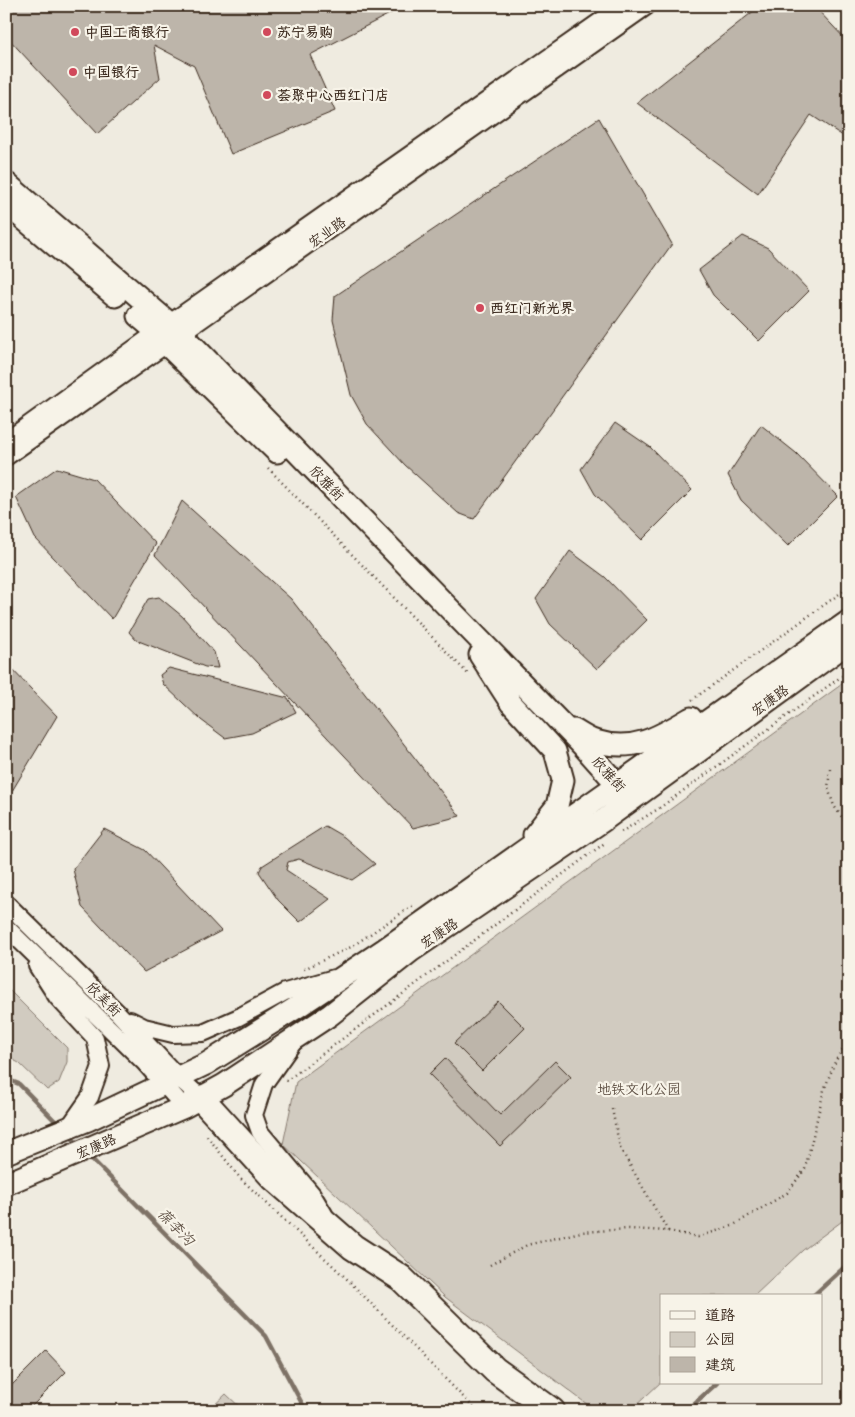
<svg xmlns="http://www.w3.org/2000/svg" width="855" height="1417" font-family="'Shantell Sans','LXGW WenKai TC',sans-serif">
<rect width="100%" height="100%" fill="#efebe0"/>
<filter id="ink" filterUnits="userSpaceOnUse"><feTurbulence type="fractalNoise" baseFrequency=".02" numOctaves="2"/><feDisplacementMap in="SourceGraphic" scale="10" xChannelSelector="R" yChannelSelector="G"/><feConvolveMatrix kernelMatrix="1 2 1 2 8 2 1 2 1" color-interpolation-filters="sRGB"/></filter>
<g filter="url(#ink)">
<!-- green -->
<path fill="#d1cbc0" stroke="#867a6f" d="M 849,679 L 849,1216 L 803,1250 L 754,1296 L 661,1296 L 661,1382 L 630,1411 L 596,1411 L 445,1297 L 283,1144 L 296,1082 Z
M 6,987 L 67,1048 L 67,1062 L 59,1082 L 47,1090 L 19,1063 L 6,1056 Z
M 226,1394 L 244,1411 L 208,1411 Z"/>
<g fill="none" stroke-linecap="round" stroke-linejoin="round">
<!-- stream -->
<path stroke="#7e7266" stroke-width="4.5" d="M 6,1079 L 19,1084 L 59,1125
M 68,1134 L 80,1146
M 89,1156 L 266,1336 L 306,1411
M 813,1296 L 849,1263
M 686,1411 L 717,1383"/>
</g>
<!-- building -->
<path fill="#bdb5aa" stroke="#3b2a1e" d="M 6,6 L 405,6 L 310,55 L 335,111 L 231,154 L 194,66 L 154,45 L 160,78 L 97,134 L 6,36 Z
M 760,6 L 814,6 L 849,43 L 849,140 L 811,115 L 758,194 L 637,103 Z
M 599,118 L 672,244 L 474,519 L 458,513 L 405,465 L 367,424 L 351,395 L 333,320 L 335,296 Z
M 743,236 L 768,248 L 809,291 L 759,341 L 713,295 L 699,270 Z
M 615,423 L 650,447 L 692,490 L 642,540 L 595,494 L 581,469 Z
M 761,425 L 796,453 L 838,496 L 788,546 L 741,500 L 728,475 Z
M 57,468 L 94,479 L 156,544 L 112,619 L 35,538 L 16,497 Z
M 182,501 L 291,599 L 460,816 L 413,828 L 155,555 Z
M 570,551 L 605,577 L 647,620 L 597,669 L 550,624 L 536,599 Z
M 159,597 L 182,616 L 214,652 L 218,668 L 205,667 L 136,640 L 129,632 L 148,599 Z
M 6,663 L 57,716 L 12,791 L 6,784 Z
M 169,668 L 288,698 L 296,712 L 252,733 L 225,738 L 201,720 L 163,684 L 160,675 Z
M 325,826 L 344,837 L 375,864 L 352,880 L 299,859 L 288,862 L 286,870 L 330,899 L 300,922 L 278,900 L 259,872 L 262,866 Z
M 104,829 L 145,850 L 221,931 L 144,972 L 82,907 L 73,869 Z
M 498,1001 L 525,1028 L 482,1071 L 454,1043 Z
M 445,1058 L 500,1115 L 555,1061 L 571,1077 L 500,1146 L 429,1074 Z
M 46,1351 L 66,1372 L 27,1411 L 6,1411 L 6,1391 Z"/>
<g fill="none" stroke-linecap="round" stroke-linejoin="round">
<!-- minor casing -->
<g stroke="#3b2a1e" stroke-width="20">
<path id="minor" d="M 6,441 L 157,332 L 622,6
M 6,457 L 647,6
M 6,903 L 118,1013 L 179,1078 L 201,1098
M 6,927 L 144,1062 L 184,1107
M 37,966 L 57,997 L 95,1038 L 101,1066 L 90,1097 L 69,1127
M 130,1020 L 144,1027 L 173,1034 L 203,1033 L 237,1018 L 285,992 L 334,978
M 293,1043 L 264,1084 L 254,1115 L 260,1132 L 312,1194 L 324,1214"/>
</g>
<!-- major casing -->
<g stroke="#3b2a1e" stroke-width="25">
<path id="major" d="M 6,183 L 182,334 L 583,746 L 625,793
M 6,204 L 115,296
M 138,316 L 157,332 L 166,344 L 277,452
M 480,655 L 511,703 L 555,751 L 563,780 L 557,806 L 534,835
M 574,730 C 581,734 588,739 595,741 C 633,753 659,737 691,718
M 6,1153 L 88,1120 L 206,1064 L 299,1006 L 382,951 L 849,621
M 6,1184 L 184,1107 L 224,1085 L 330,1015 L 411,951 L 604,820 L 849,642"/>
</g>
<!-- highway casing -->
<g stroke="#3b2a1e" stroke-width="29">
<path id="highway" d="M 201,1098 L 273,1177 L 353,1247 L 401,1278 L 495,1370 L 552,1411"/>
</g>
<!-- path -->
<path stroke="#3b2a1e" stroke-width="2.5" stroke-dasharray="1 4" stroke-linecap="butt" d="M 268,468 L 470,676
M 692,700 L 849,587
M 830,769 L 828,788 L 834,806 L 849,827
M 621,832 L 658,809 L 849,671
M 304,969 L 351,947 L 415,904
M 286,1081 L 606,842
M 612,1109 L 620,1148 L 668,1231
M 207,1136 L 240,1178 L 349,1281 L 477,1411
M 490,1265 L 527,1245 L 581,1232 L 629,1229 L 668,1231 L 698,1237 L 732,1226 L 787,1193 L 805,1169 L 824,1090 L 835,1062 L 849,1038"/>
<!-- minor -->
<use href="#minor" stroke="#f7f3e8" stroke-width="16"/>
<!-- major -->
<use href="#major" stroke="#f7f3e8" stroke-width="21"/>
<!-- highway -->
<use href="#highway" stroke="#f7f3e8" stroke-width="25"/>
</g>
</g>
<!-- markers -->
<g fill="#d1495b" stroke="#f7f3e8" stroke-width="2">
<circle cx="75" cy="32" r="5"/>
<circle cx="267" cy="32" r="5"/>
<circle cx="73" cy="72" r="5"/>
<circle cx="267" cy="95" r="5"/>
<circle cx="480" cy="308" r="5"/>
</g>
<g text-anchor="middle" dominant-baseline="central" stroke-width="4.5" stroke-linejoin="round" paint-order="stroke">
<!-- poi labels -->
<g font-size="14" font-weight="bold" fill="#3b2a1e" stroke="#f7f3e8" text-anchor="start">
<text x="85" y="32">中国工商银行</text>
<text x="277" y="32">苏宁易购</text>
<text x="83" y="72">中国银行</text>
<text x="277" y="95">荟聚中心西红门店</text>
<text x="490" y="308">西红门新光界</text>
</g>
<!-- street labels -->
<g font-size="14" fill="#3b2a1e" stroke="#f7f3e8">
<text transform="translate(327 232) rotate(-35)">宏业路</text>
<text transform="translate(327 483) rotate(46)">欣雅街</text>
<text transform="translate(770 700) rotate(-36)">宏康路</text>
<text transform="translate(609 774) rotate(48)">欣雅街</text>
<text transform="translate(439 933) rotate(-34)">宏康路</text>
<text transform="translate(104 999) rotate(45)">欣美街</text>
<text transform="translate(96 1146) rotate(-24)">宏康路</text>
</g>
<!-- park labels -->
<g font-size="14" fill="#605246" stroke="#f7f3e8">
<text x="639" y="1089">地铁文化公园</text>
</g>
<!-- water labels -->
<g font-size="15" font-style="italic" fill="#625448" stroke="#f7f3e8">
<text transform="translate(176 1227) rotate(46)">葆李沟</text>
</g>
</g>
<!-- margin -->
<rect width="855" height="1417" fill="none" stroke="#f7f3e8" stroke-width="25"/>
<rect x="12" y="12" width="830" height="1392" fill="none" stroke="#3b2a1e" stroke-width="2" filter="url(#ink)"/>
<!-- legend -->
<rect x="660" y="1294" width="162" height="90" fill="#f7f3e8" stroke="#aca397"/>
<rect x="670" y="1311" width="25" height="8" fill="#f7f3e8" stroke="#aca397"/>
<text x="705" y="1320" font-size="15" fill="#3b2a1e">道路</text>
<rect x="670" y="1332" width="25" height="15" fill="#d1cbc0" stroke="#aca397"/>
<text x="705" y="1344" font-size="15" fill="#3b2a1e">公园</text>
<rect x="670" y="1357" width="25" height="15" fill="#bdb5aa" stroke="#aca397"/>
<text x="705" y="1370" font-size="15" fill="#3b2a1e">建筑</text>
</svg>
